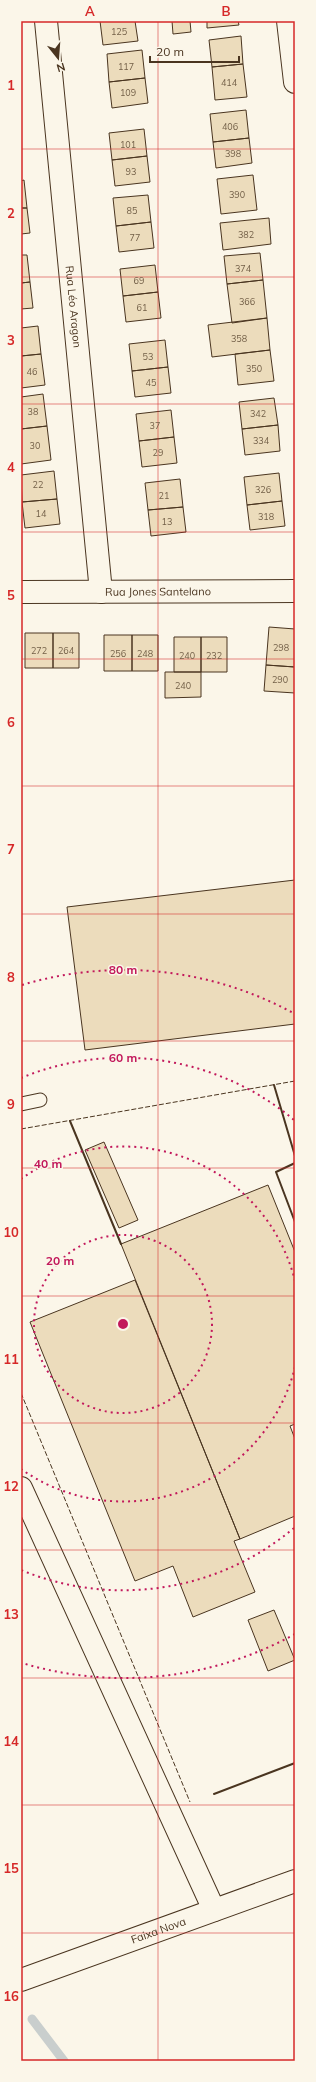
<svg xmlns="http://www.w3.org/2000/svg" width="316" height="2082" font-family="Mulish,sans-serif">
<rect width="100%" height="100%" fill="#fbf6e9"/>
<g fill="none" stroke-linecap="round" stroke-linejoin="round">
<!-- stream -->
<path stroke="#c9cecd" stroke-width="9" d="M 32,2019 L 64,2061"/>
</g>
<!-- building -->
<path fill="#ecdcbc" stroke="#4a3520" d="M 100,21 L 135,21 L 138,41 L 103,45 Z
M 172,21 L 190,21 L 191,32 L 173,34 Z
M 207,21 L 238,21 L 239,25 L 207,28 Z
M 241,36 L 243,64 L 212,67 L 209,40 Z
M 142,50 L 145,78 L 109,82 L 107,54 Z
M 243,64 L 247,97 L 215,100 L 212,67 Z
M 145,78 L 148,103 L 112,108 L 109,82 Z
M 246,110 L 249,138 L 213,142 L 210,114 Z
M 144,129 L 147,156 L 112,160 L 109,133 Z
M 249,138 L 252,163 L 216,168 L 213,142 Z
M 147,156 L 150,182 L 115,186 L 112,160 Z
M 253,175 L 257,210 L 221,214 L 217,179 Z
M 24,180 L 27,208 L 21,208 L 21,181 Z
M 148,195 L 151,222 L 116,226 L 113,198 Z
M 21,208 L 27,208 L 30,233 L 21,234 Z
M 269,218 L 271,244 L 223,250 L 220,223 Z
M 151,222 L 154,248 L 119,252 L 116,226 Z
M 260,253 L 263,280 L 227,284 L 224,256 Z
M 21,255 L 27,255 L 30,282 L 21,283 Z
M 155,265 L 158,292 L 123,296 L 120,269 Z
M 263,280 L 267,318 L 232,323 L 227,284 Z
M 30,282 L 33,308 L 21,309 L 21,283 Z
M 158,292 L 161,318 L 126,322 L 123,296 Z
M 267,318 L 270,350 L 212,357 L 208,325 Z
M 38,326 L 41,354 L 21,356 L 21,328 Z
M 165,340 L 168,367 L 132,371 L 129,344 Z
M 270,350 L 274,381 L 238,385 L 235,354 Z
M 41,354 L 45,385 L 21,388 L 21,356 Z
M 168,367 L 171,393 L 135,397 L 132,371 Z
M 43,394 L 47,426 L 21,429 L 21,397 Z
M 274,398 L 278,425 L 242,429 L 239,402 Z
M 171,410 L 174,437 L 139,441 L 136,414 Z
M 278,425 L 280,451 L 245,455 L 242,429 Z
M 47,426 L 51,460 L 21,464 L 21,429 Z
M 174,437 L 177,463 L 142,467 L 139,441 Z
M 54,471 L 57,499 L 22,502 L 21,475 Z
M 279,473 L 282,501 L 247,505 L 244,477 Z
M 180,479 L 183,507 L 148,510 L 145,483 Z
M 57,499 L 60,524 L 25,528 L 22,502 Z
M 282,501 L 285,526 L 250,530 L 247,505 Z
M 183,507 L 186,532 L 151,536 L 148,510 Z
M 269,627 L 295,629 L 295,667 L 266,665 Z
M 25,633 L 53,633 L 53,668 L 25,668 Z
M 53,633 L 79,633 L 79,668 L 53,668 Z
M 104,635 L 132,635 L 132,671 L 104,671 Z
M 132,635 L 158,635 L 158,671 L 132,671 Z
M 174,637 L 201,637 L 201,672 L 174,672 Z
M 201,637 L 227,637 L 227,672 L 201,672 Z
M 266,665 L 295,667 L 295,693 L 264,691 Z
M 165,672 L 201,672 L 201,697 L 165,698 Z
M 295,880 L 295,1024 L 85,1050 L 67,907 Z
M 104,1142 L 138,1220 L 119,1228 L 85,1150 Z
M 268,1185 L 295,1252 L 295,1424 L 290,1426 L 295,1439 L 295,1516 L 240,1539 L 121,1244 Z
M 135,1280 L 240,1539 L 234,1541 L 255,1592 L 193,1617 L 173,1566 L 135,1581 L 30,1322 Z
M 274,1610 L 295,1660 L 268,1671 L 248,1620 Z"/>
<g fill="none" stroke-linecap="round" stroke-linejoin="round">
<!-- lane casing -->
<g stroke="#4a3520" stroke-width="15">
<path id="lane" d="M 21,1104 L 40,1100"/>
</g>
<!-- street casing -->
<g stroke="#4a3520" stroke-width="24">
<g id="street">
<path id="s1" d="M 46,21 L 101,592"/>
<path d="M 288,21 L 295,82"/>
<path id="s2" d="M 21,592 L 295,591"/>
<path d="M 21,1488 L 214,1910"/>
</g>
</g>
<!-- highway casing -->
<g stroke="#4a3520" stroke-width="24">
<g id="highway">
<path id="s3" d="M 21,1980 L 295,1881"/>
</g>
</g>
<!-- lane -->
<use href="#lane" stroke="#fbf6e9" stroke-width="13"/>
<!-- street -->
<use href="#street" stroke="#fbf6e9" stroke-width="22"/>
<!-- highway -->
<use href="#highway" stroke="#fbf6e9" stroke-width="22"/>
<!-- fence -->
<path stroke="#4a3520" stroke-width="1" stroke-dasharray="5 2" stroke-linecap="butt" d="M 21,1129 L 295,1081
M 21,1393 L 190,1802"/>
<!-- wall -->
<path stroke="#4a3520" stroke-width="2" d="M 274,1085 L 295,1156
M 70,1121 L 121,1244
M 295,1163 L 276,1172 L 295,1222
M 214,1794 L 295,1763"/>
</g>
<!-- grid -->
<path fill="none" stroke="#d62828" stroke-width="1" stroke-opacity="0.55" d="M 158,21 L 158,2061M 21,149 L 295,149M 21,277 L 295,277M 21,404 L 295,404M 21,532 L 295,532M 21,659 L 295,659M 21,786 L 295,786M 21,914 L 295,914M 21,1041 L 295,1041M 21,1168 L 295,1168M 21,1296 L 295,1296M 21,1423 L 295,1423M 21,1550 L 295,1550M 21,1678 L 295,1678M 21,1805 L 295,1805M 21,1933 L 295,1933"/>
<!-- distance rings -->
<g fill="none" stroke="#c2185b" stroke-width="2" stroke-dasharray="2 4">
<circle cx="123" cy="1324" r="89"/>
<path d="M295 1367A177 177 0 0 1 21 1469M21 1179A177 177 0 0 1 295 1281"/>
<path d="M294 1528A266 266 0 0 1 21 1570M21 1078A266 266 0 0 1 294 1120"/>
<path d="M295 1634A354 354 0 0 1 22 1663M22 985A354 354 0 0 1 295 1014"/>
</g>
<g text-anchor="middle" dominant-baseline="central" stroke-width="3" stroke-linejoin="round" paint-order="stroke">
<!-- number labels -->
<g font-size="9" fill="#725f47">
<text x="119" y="31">125</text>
<text x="126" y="66">117</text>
<text x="229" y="82">414</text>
<text x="128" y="92">109</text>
<text x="230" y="126">406</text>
<text x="128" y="144">101</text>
<text x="233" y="153">398</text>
<text x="131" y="171">93</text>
<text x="237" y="194">390</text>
<text x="132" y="210">85</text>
<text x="246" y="234">382</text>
<text x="135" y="237">77</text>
<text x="243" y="268">374</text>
<text x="139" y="280">69</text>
<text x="247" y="301">366</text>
<text x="142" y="307">61</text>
<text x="239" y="338">358</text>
<text x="148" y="356">53</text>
<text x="254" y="368">350</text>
<text x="32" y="371">46</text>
<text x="151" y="382">45</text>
<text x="33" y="411">38</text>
<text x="258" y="413">342</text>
<text x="155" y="425">37</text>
<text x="261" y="440">334</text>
<text x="35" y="445">30</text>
<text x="158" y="452">29</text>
<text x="38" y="484">22</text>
<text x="263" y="489">326</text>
<text x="164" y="495">21</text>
<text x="41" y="513">14</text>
<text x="266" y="516">318</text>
<text x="167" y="521">13</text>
<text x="281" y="647">298</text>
<text x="39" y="650">272</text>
<text x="66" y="650">264</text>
<text x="118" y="653">256</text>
<text x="145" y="653">248</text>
<text x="187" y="655">240</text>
<text x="214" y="655">232</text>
<text x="280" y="679">290</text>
<text x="183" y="685">240</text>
</g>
<!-- street labels -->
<g font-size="11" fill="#4a3520" stroke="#fbf6e9">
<text stroke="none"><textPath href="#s1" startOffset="287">Rua Léo Aragon</textPath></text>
<text stroke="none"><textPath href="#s2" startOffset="137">Rua Jones Santelano</textPath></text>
<text stroke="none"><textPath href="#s3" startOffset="146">Faixa Nova</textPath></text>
</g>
</g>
<circle cx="123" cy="1324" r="6" fill="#c2185b" stroke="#fbf6e9" stroke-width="2"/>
<g font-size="12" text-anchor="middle" font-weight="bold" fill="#c2185b" stroke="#fbf6e9" stroke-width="3" stroke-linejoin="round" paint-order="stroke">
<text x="123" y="974">80 m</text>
<text x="123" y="1062">60 m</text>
<text x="48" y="1168">40 m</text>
<text x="60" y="1265">20 m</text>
</g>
<!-- border -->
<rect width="316" height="2082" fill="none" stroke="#fbf6e9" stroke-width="44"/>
<!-- north arrow -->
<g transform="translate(58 58) rotate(163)" stroke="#fbf6e9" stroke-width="3" paint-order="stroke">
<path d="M0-3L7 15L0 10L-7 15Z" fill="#4a3520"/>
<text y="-6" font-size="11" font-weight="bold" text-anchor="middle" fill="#4a3520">N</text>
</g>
<!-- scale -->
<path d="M150 56v6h89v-6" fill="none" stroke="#4a3520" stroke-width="2"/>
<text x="156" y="56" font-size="12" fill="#4a3520" stroke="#fbf6e9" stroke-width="3" paint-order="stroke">20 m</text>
<rect x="22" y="22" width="272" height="2038" fill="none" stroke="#d62828" stroke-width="1.5"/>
<g font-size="13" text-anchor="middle" font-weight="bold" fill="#d62828">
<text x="90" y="16">A</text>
<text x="226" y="16">B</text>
<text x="11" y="90">1</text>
<text x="11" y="218">2</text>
<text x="11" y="345">3</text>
<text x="11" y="472">4</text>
<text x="11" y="600">5</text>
<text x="11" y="727">6</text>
<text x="11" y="854">7</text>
<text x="11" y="982">8</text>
<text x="11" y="1109">9</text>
<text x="11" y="1237">10</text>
<text x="11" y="1364">11</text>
<text x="11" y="1491">12</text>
<text x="11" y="1619">13</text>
<text x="11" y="1746">14</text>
<text x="11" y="1873">15</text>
<text x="11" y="2001">16</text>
</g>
</svg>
